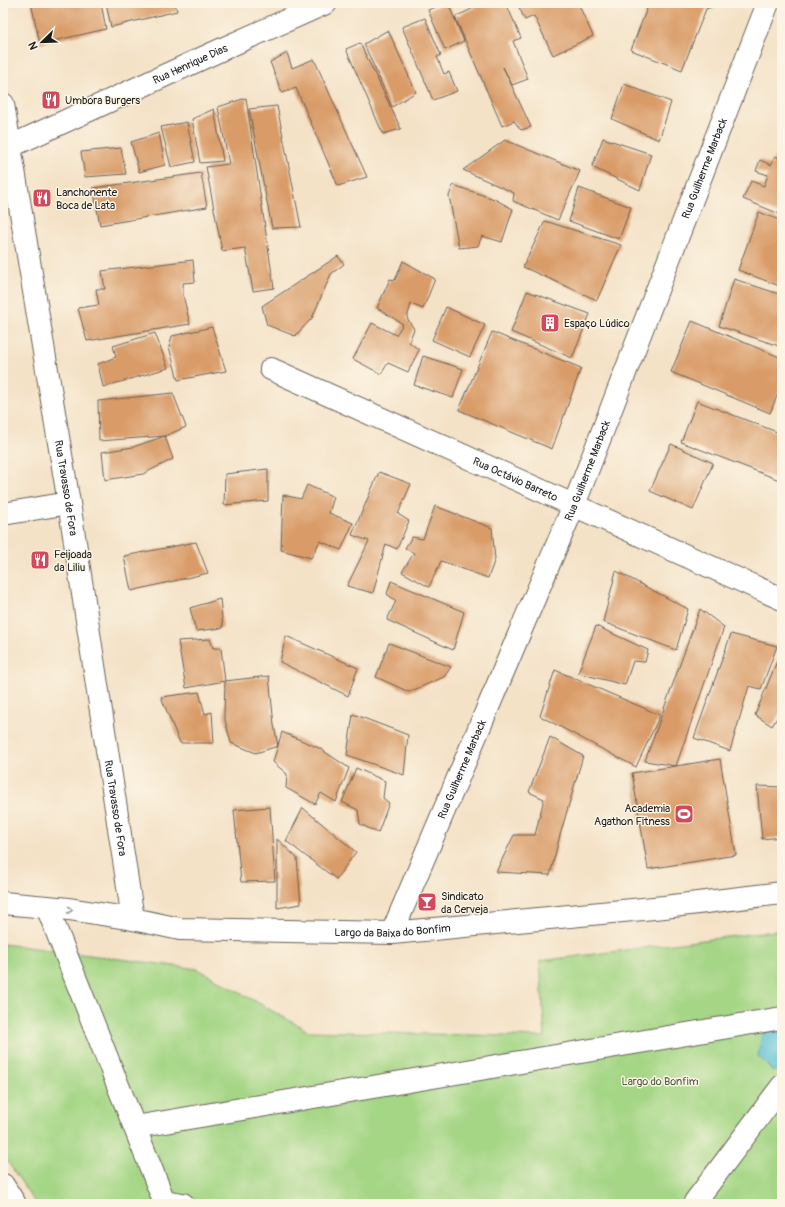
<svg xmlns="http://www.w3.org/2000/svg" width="785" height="1207" font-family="Pangolin,sans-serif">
<rect width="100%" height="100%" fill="#fcf5e5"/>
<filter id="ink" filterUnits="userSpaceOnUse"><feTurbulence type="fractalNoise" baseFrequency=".025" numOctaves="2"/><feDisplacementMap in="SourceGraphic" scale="8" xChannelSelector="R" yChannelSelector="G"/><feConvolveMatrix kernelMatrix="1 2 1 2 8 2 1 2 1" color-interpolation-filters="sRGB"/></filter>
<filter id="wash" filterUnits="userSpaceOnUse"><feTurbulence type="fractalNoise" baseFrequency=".012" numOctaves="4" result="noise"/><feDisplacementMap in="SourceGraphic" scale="16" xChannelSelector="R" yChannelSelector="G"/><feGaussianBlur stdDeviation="0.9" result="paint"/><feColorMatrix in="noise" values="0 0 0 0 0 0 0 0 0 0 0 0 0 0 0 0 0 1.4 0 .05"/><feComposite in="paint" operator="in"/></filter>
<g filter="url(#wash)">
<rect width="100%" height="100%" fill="#f4e2c7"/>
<!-- green -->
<path fill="#a4d685" stroke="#607950" d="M 782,930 L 782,1204 L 36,1204 L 3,1155 L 3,944 L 198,969 L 308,1031 L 545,1037 L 540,961 Z"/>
<!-- water -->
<path fill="#5bc1d8" stroke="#3c6e7a" d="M 782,1022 L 782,1070 L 773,1071 L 758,1056 L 762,1034 Z"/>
<g id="blocks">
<!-- building -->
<path fill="#d99b68" d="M 31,3 L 101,3 L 106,29 L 40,44 Z
M 106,3 L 175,3 L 177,11 L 111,27 Z
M 446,3 L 448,3 L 464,41 L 445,50 L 428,10 Z
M 476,3 L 506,3 L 521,38 L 513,41 L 528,79 L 512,85 L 503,67 L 531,127 L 521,130 L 514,121 L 502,126 L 455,17 L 476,7 Z
M 517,3 L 578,3 L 593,36 L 553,55 L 534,16 L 525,20 Z
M 649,3 L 718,3 L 717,5 L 706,9 L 682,70 L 631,50 Z
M 425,18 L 441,55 L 437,57 L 444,74 L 449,72 L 457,91 L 433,100 L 402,27 Z
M 388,30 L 416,92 L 392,107 L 364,44 Z
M 360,43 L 401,129 L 383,134 L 346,49 Z
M 287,53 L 292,68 L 314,59 L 367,177 L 338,186 L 296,88 L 282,93 L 270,62 Z
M 624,84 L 671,102 L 659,140 L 612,119 Z
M 246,98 L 274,288 L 253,291 L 245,248 L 222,251 L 206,167 L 229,164 L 218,107 Z
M 277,106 L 301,227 L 272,228 L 249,109 Z
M 214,109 L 223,161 L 200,163 L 192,119 Z
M 187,122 L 195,162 L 171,167 L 161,127 Z
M 159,133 L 165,165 L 139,172 L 131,142 Z
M 603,138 L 651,154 L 640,190 L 592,167 Z
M 505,140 L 580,171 L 558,220 L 513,201 L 514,193 L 463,170 Z
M 121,148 L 126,174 L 85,177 L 81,152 Z
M 775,156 L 782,159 L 782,215 L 743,199 L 751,181 L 764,186 L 768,175 L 756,171 L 760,160 L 771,165 Z
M 201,173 L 207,207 L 100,225 L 93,188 Z
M 453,185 L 494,199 L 513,209 L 502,242 L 482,236 L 478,246 L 459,248 L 449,196 Z
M 579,188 L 631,207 L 619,239 L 569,221 Z
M 759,212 L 782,221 L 782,287 L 738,270 Z
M 545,221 L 621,245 L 597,300 L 523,267 Z
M 338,256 L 344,264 L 331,274 L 312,318 L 295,336 L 267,325 L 262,306 Z
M 193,260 L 195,282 L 183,283 L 183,295 L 190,324 L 87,341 L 78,308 L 99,305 L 96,289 L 105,289 L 102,271 Z
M 403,261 L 435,279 L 423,309 L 411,304 L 407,318 L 414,329 L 409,342 L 419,350 L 408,372 L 388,363 L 381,374 L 353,359 L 372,323 L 396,335 L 403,324 L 377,308 L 390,279 L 395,280 Z
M 734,279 L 782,295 L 782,347 L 719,326 Z
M 527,291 L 590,314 L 572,358 L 511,332 Z
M 446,307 L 485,325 L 470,357 L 432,340 Z
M 692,321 L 782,358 L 782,384 L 770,413 L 671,372 Z
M 212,327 L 226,371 L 178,380 L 169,347 L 172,336 Z
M 492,332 L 581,368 L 552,449 L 459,410 Z
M 155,333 L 168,368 L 103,387 L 98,364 L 116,357 L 113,346 Z
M 423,356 L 463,369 L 453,398 L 414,385 Z
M 173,393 L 186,427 L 165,436 L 99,441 L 98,401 Z
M 697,401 L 782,434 L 782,481 L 681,442 Z
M 165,436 L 173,459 L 143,474 L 105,480 L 102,452 L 133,447 Z
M 671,444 L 713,463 L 693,510 L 650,491 Z
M 268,469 L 268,501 L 224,505 L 225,474 Z
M 379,472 L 411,484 L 398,514 L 409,521 L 397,549 L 386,544 L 373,593 L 347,586 L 369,541 L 352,535 Z
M 307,485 L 334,497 L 329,513 L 353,523 L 341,550 L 320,541 L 311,558 L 281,550 L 283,495 L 301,499 Z
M 435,506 L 492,528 L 495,559 L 488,578 L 441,561 L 429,587 L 402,572 L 414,553 L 405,548 L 412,537 L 423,539 Z
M 196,542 L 208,573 L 131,591 L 124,556 Z
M 616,571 L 688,609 L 676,650 L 603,622 Z
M 391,581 L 464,612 L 453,650 L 387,620 L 396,601 L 387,594 Z
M 220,599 L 223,628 L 196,631 L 190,608 Z
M 700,609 L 724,627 L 676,766 L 645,761 Z
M 596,626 L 648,650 L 645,662 L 633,661 L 625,685 L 578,673 Z
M 731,634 L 777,646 L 761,689 L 749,686 L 730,751 L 694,738 Z
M 286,636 L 358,668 L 348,696 L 280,662 Z
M 210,639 L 213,648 L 221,648 L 225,681 L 186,688 L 178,641 Z
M 389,643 L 451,667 L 444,677 L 409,692 L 376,677 Z
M 782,649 L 782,714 L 780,713 L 772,726 L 755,715 Z
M 555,670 L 660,715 L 636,767 L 540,716 Z
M 269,676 L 274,725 L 278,746 L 256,753 L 231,743 L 224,716 L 225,681 Z
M 199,692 L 205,714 L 212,712 L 214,743 L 180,743 L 161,697 Z
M 353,714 L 408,735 L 404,775 L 347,755 Z
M 282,732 L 319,748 L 349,768 L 336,802 L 321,793 L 315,804 L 286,788 L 287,774 L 273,762 Z
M 550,737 L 583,756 L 560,835 L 550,875 L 496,872 L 514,835 L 535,835 L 544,799 L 529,792 Z
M 720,759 L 736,855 L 648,869 L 632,773 Z
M 356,768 L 385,781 L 383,798 L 389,803 L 378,833 L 360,824 L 358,810 L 342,802 Z
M 757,786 L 782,787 L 782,837 L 762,839 Z
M 270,807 L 275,881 L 241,882 L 234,810 Z
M 303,808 L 356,852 L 336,879 L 286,841 Z
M 277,839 L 297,858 L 301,904 L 277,908 Z"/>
</g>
</g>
<g filter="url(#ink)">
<use href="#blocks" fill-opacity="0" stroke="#686158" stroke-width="1"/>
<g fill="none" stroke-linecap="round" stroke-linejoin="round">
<!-- minor casing -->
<g stroke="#686158" stroke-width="24">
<g id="minor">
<path id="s1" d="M 11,146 L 229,46 L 326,3"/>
<path id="s2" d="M 271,369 L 782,599"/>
<path d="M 3,514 L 69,503"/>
<path d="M 3,903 L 69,909 L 133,919"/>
<path d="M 47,907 L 164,1201 L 183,1204"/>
<path id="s3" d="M 392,933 L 574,505 L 768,3"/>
<path d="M 135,1127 L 782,1018"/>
<path d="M 3,1185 L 15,1204"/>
<path d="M 695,1204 L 695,1202 L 782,1086"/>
</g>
</g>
<!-- major casing -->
<g stroke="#686158" stroke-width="24">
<g id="major">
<path id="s4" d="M 3,104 L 69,503 L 133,919 L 180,929 L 392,933 L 664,907 L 782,893"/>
</g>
</g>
<!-- minor -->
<use href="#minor" stroke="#fff" stroke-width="22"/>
<!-- major -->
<use href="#major" stroke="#fff" stroke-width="22"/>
</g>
<!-- one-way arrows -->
<defs><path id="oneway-chevron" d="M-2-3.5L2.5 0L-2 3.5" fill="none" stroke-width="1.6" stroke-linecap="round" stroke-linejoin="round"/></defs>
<use stroke="#999" href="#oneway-chevron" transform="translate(70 910) rotate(7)"/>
</g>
<!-- icons -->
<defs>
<g id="restaurant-square" transform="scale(1)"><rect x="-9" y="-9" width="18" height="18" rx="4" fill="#d1495b" stroke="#fcf5e5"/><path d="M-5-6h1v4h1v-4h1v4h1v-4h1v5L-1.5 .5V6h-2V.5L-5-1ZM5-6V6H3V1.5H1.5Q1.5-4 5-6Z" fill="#fff"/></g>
<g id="building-square" transform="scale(1)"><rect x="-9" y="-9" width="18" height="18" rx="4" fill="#d1495b" stroke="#fcf5e5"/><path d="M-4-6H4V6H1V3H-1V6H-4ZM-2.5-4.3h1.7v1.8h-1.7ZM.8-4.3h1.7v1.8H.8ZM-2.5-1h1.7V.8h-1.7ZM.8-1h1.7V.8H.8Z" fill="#fff"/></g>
<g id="stadium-square" transform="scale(1)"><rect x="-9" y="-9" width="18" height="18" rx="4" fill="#d1495b" stroke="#fcf5e5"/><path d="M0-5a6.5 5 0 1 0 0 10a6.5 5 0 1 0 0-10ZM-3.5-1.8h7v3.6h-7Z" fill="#fff"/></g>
<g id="bar-square" transform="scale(1)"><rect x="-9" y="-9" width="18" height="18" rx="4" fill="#d1495b" stroke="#fcf5e5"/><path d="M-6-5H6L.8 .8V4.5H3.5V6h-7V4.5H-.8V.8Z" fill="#fff"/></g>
</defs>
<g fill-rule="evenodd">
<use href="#restaurant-square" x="51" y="100"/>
<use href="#restaurant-square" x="42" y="198"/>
<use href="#building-square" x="550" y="323"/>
<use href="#restaurant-square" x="40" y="560"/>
<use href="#stadium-square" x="684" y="814"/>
<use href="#bar-square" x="427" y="902"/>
</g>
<g text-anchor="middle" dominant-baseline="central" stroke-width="3" stroke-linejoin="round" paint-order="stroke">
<!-- street labels -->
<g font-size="11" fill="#1c1c1c" stroke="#fcf5e5">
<text stroke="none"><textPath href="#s1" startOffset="197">Rua Henrique Dias</textPath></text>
<text stroke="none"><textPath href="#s3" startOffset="826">Rua Guilherme Marback</textPath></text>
<text stroke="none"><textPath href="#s3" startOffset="502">Rua Guilherme Marback</textPath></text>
<text stroke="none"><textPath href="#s2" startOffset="268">Rua Octávio Barreto</textPath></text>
<text stroke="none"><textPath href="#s4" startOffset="389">Rua Travasso de Fora</textPath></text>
<text stroke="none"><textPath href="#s3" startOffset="178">Rua Guilherme Marback</textPath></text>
<text stroke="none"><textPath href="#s4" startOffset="713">Rua Travasso de Fora</textPath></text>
<text stroke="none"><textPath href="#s4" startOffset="1086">Largo da Baixa do Bonfim</textPath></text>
</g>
<!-- poi labels -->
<g font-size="11" fill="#1c1c1c" stroke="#fcf5e5" text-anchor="start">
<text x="65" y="100">Umbora Burgers</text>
<text x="56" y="192">Lanchonente<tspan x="56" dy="13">Boca de Lata</tspan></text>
<text x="564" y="323">Espaço Lúdico</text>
<text x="54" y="554">Feijoada<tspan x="54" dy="13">da Liliu</tspan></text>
<text x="670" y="808" text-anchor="end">Academia<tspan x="670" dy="13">Agathon Fitness</tspan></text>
<text x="441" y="896">Sindicato<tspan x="441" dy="13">da Cerveja</tspan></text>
</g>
<!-- park labels -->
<g font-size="11" fill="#4c5d41" stroke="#fcf5e5">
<text x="660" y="1081">Largo do Bonfim</text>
</g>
</g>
<!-- margin -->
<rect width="785" height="1207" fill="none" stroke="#fcf5e5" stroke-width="16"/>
<!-- north arrow -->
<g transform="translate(42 42) rotate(247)" stroke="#fcf5e5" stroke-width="3" paint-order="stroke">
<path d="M0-3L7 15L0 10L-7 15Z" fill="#1c1c1c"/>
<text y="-6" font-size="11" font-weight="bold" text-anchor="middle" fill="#1c1c1c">N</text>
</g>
</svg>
